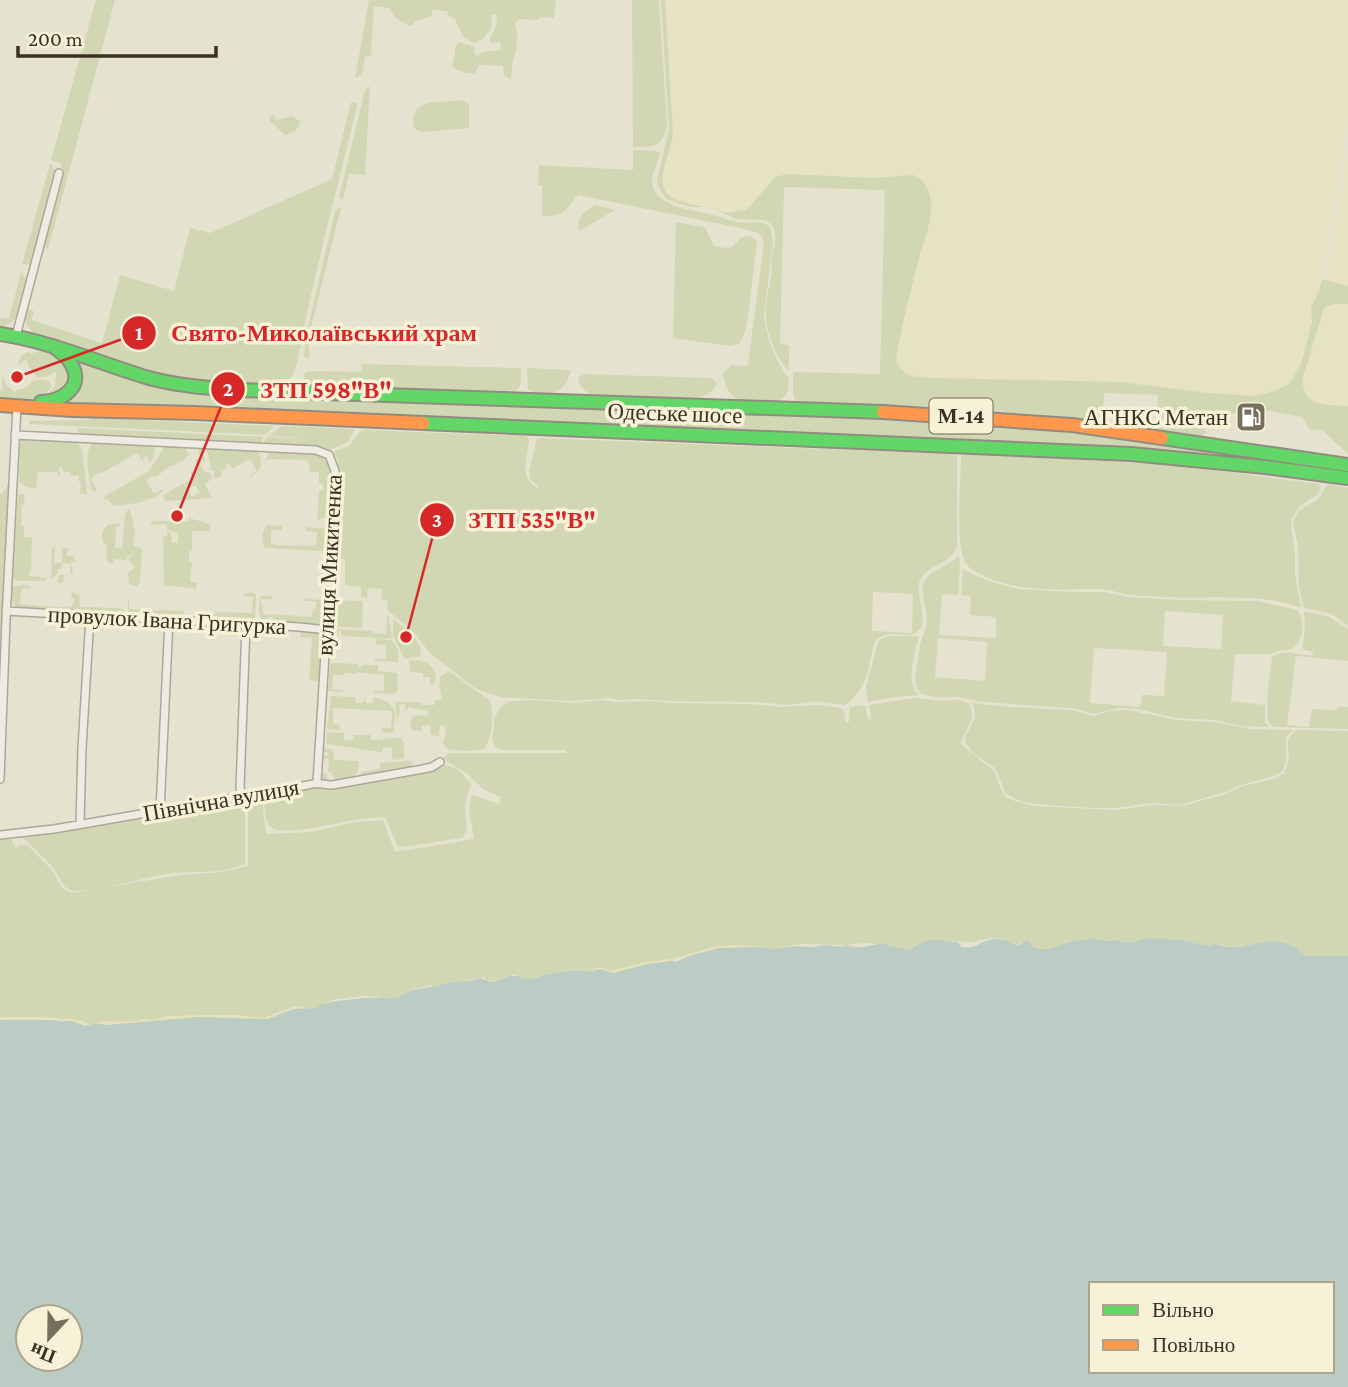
<svg xmlns="http://www.w3.org/2000/svg" width="1348" height="1387" font-family="'Crimson Pro',serif">
<rect width="100%" height="100%" fill="#e6e2d0"/>
<!-- farmland -->
<path fill="#e5e3c1" d="M 665,0 L 1348,0 L 1348,121 L 1325,262 L 1319,292 L 1311,307 L 1313,322 L 1308,344 L 1296,375 L 1289,384 L 1276,391 L 1254,396 L 1208,393 L 1136,383 L 929,378 L 909,376 L 901,371 L 896,362 L 912,286 L 919,176 L 913,175 L 872,178 L 775,177 L 753,203 L 745,210 L 727,213 L 675,200 L 669,195 L 662,181 L 661,176 L 670,151 L 673,135 Z
M 1348,151 L 1348,286 L 1326,280 Z
M 1334,304 L 1348,304 L 1348,406 L 1316,403 L 1306,396 L 1302,385 L 1303,377 L 1324,308 Z"/>
<!-- green -->
<path fill="#d2d7b3" fill-rule="evenodd" d="M 96,0 L 115,0 L 48,250 L 43,244 L 64,172 L 60,163 L 51,160 Z
M 369,0 L 556,0 L 554,18 L 540,17 L 537,20 L 519,19 L 515,23 C 519,41 517,46 513,62 C 511,68 512,74 511,80 L 504,75 L 503,66 L 479,65 L 475,73 C 469,75 457,71 452,66 L 455,53 L 455,47 L 459,42 L 474,47 L 475,54 L 478,56 L 483,52 L 501,50 L 500,42 L 493,43 L 490,41 L 490,38 L 496,26 L 497,15 L 492,15 L 491,29 L 484,38 L 474,43 L 463,37 L 455,19 L 448,15 L 447,11 L 431,10 L 433,15 L 432,16 L 416,21 L 411,26 C 403,24 390,15 390,8 L 374,6 L 371,55 L 365,57 L 362,75 L 355,78 Z
M 632,0 L 659,0 L 667,126 C 661,149 654,146 633,147 Z
M 661,0 L 665,0 L 673,135 C 671,156 648,189 677,200 C 685,203 695,205 704,207 L 693,207 L 680,204 L 667,199 L 660,190 L 657,181 L 669,129 Z
M 370,86 L 365,175 L 349,174 L 343,200 L 339,198 L 365,90 Z
M 462,100 L 469,105 L 469,128 L 424,132 C 418,131 413,130 413,123 C 411,97 446,103 462,100 Z
M 351,102 L 356,103 L 357,106 C 337,191 313,276 297,363 C 294,373 292,382 280,385 C 242,383 203,382 166,375 C 123,366 81,350 40,337 C 28,331 22,321 27,309 L 34,311 L 32,320 L 102,343 L 120,275 L 174,291 L 190,228 L 210,233 L 332,179 Z
M 271,115 L 274,115 L 277,120 L 292,116 L 300,121 C 300,129 293,133 285,135 L 270,121 L 269,119 Z
M 633,150 L 657,151 L 660,154 C 659,162 652,172 652,181 C 653,206 688,209 705,213 C 716,215 726,220 738,222 C 749,224 760,219 770,227 L 773,241 L 764,315 L 767,332 L 771,346 L 778,362 L 789,379 L 788,390 L 786,395 L 777,402 L 745,401 L 736,399 L 731,394 L 726,387 L 723,374 L 731,365 L 745,366 L 748,364 L 764,243 L 760,234 L 745,229 L 578,195 C 564,211 566,216 542,216 L 542,185 L 538,185 L 539,165 L 633,170 Z
M 50,164 L 52,165 L 56,172 L 31,265 L 22,264 Z
M 787,174 L 872,178 L 913,175 C 927,179 933,199 931,212 C 930,226 924,241 920,254 C 911,290 901,326 896,362 C 905,377 912,376 929,378 L 1121,382 L 1208,393 L 1254,396 L 1275,391 L 1289,384 L 1301,365 L 1312,322 L 1311,307 L 1319,292 L 1322,279 L 1348,286 L 1348,304 L 1334,304 L 1324,308 L 1303,377 C 1300,407 1326,405 1348,406 L 1348,454 L 1322,430 L 1309,429 L 1302,417 L 1244,406 L 1223,421 C 1214,417 1210,422 1204,428 L 1207,433 L 1201,436 L 1156,429 L 1158,395 L 1104,393 L 1102,421 L 1007,412 L 796,401 L 793,395 L 793,372 L 880,374 L 885,190 L 784,187 L 780,344 L 789,345 L 789,371 C 775,357 765,330 766,310 C 766,299 769,288 771,277 C 772,270 771,263 772,255 C 773,248 776,241 775,234 C 774,227 771,224 766,220 L 735,219 L 719,211 L 728,213 L 745,210 L 753,203 L 775,177 Z
M 596,205 L 615,210 L 579,231 C 576,218 584,210 596,205 Z
M 339,208 L 341,208 L 309,336 L 309,359 L 304,356 L 307,332 L 335,211 Z
M 676,222 L 703,227 L 706,229 L 714,246 L 726,248 L 732,247 C 740,239 747,229 757,242 L 747,324 L 744,335 L 739,344 L 730,346 L 673,338 Z
M 21,272 L 27,281 C 22,300 22,323 0,328 L 0,318 L 9,318 Z
M 47,350 L 61,355 L 72,370 L 69,388 L 43,398 L 55,386 L 56,373 L 54,371 C 50,378 43,377 37,377 L 28,366 L 27,360 L 24,360 L 21,364 L 18,364 L 21,356 L 27,352 L 32,353 Z
M 62,351 L 151,381 L 938,419 L 1051,427 L 1348,469 L 1348,473 L 1248,459 L 1128,448 L 56,404 L 76,383 Z
M 362,364 L 521,368 C 521,378 523,388 514,392 L 312,386 L 307,384 L 303,376 L 307,372 L 313,371 L 361,372 Z
M 527,368 L 571,370 C 567,392 548,399 528,390 Z
M 585,374 L 712,378 L 717,383 L 713,390 L 699,399 L 597,396 C 587,394 579,388 578,377 Z
M 1,377 L 4,377 L 6,385 L 13,390 L 14,393 L 16,392 L 16,390 L 25,388 L 34,380 C 41,379 50,379 52,387 L 39,399 L 0,398 L 0,391 L 3,389 Z
M 96,418 L 274,426 L 265,435 L 29,424 L 29,421 L 87,420 Z
M 282,426 L 355,429 L 348,442 L 332,449 L 263,445 L 267,437 L 317,439 L 269,436 Z
M 78,428 L 264,437 L 259,445 L 79,437 Z
M 365,430 L 526,436 L 529,439 L 529,443 C 526,460 520,478 537,488 L 538,486 L 530,479 L 529,472 L 537,438 L 954,454 L 957,457 L 957,547 C 949,566 924,565 919,583 C 916,596 929,621 918,631 C 906,642 887,625 874,643 C 868,669 868,688 845,705 L 816,701 L 788,705 L 756,702 L 666,701 L 637,699 L 620,700 L 609,698 L 571,701 L 500,697 L 476,689 L 430,653 L 411,629 L 387,610 L 388,600 L 381,599 L 382,589 L 368,588 L 367,598 L 361,597 L 361,587 L 345,585 L 345,559 L 335,558 L 336,524 L 339,523 L 339,518 L 337,516 L 338,461 L 334,453 L 335,451 L 349,446 L 360,431 ZM 873,592 L 913,594 L 912,633 L 872,631 Z
M 24,438 L 76,441 L 82,449 L 87,495 L 80,494 L 81,483 L 79,482 L 79,476 L 71,475 L 70,472 L 62,471 L 62,467 L 59,467 L 60,475 L 58,475 L 57,472 L 38,472 L 36,489 L 26,487 L 19,481 L 20,443 Z
M 93,442 L 153,445 C 157,451 154,458 149,463 L 147,456 L 143,458 L 144,464 L 138,454 L 135,454 L 102,473 L 100,472 L 93,476 L 93,478 L 91,480 L 97,490 L 93,492 L 91,488 C 89,473 83,453 93,442 Z
M 184,445 L 189,455 L 185,458 L 185,459 L 181,462 L 180,461 L 174,466 L 172,465 L 157,476 L 155,477 L 153,476 L 146,480 L 154,494 L 163,489 L 163,491 L 157,496 L 138,503 L 111,506 L 112,504 L 108,499 L 105,500 L 104,498 L 105,496 L 149,471 L 165,446 Z
M 197,447 L 257,450 C 264,462 262,470 250,477 L 249,476 L 257,471 L 250,459 L 232,469 L 229,463 L 226,465 L 227,468 L 221,472 L 222,475 L 214,479 L 214,471 L 208,469 L 211,467 L 207,450 L 201,451 L 206,461 L 203,462 Z
M 269,451 C 280,451 311,449 319,453 C 334,460 331,503 328,517 L 317,520 L 319,490 L 323,490 L 323,484 L 319,483 L 319,472 L 310,472 L 308,461 L 305,460 L 270,459 L 266,461 Z
M 963,454 L 1166,464 L 1319,484 L 1321,487 L 1318,494 L 1300,506 L 1292,518 L 1291,528 L 1295,552 L 1295,575 L 1301,608 C 1260,592 1206,599 1162,597 C 1152,596 1140,596 1130,595 C 1119,593 1109,589 1098,589 C 1059,589 1019,593 982,575 C 976,572 969,569 965,562 C 955,543 961,480 961,456 Z
M 195,459 L 197,459 L 204,471 L 211,473 L 212,479 L 205,484 L 212,498 L 165,501 L 163,498 L 165,494 L 184,483 L 192,497 L 200,492 L 195,485 L 188,488 L 185,483 L 193,478 L 190,473 L 199,468 Z
M 8,483 L 10,486 L 6,555 L 4,556 L 6,557 L 0,744 L 0,495 L 6,489 Z
M 1328,484 L 1348,488 L 1348,626 L 1332,614 L 1304,608 L 1299,587 L 1298,546 L 1293,523 L 1298,511 L 1317,500 L 1322,494 L 1325,487 Z
M 18,494 L 25,494 L 24,504 L 22,505 L 21,525 L 24,526 L 24,537 L 32,537 L 31,571 L 29,571 L 29,576 L 47,578 L 45,581 L 19,581 L 13,578 Z
M 130,508 L 135,534 L 134,538 L 133,546 L 139,547 L 142,550 L 140,582 L 137,586 L 129,584 L 128,573 L 134,568 L 134,565 L 129,561 L 129,557 L 132,557 L 132,553 L 130,556 L 127,556 L 127,560 L 113,559 L 113,564 C 103,562 107,553 107,546 L 104,544 C 101,536 101,530 109,524 L 120,524 L 119,527 L 116,527 L 115,548 L 122,549 L 125,514 Z
M 189,518 L 210,524 L 210,531 L 192,531 L 192,551 L 189,551 L 189,561 L 192,562 L 190,582 L 197,582 L 196,589 C 185,588 175,585 164,586 L 163,537 L 167,536 L 167,529 L 171,534 L 172,543 L 178,543 L 178,533 L 172,532 L 167,528 L 167,524 L 150,525 L 152,521 L 171,521 L 175,523 L 188,521 Z
M 268,525 L 282,526 L 282,530 L 271,530 L 271,543 L 275,545 L 316,546 L 317,532 L 306,531 L 306,527 L 326,529 L 328,531 L 328,550 L 323,551 L 265,548 L 263,545 C 263,538 261,528 268,525 Z
M 52,547 L 55,547 L 54,563 L 62,563 L 62,547 L 69,549 L 66,555 L 74,556 L 73,558 L 76,560 L 71,563 L 73,574 L 64,575 L 63,583 L 58,583 L 59,575 L 70,574 L 71,564 L 62,563 L 61,569 L 58,569 L 58,574 L 51,579 Z
M 959,556 L 960,567 L 958,595 L 942,594 L 939,635 L 996,638 L 996,617 L 970,615 L 971,596 L 961,595 L 963,570 L 989,581 L 1018,589 L 1073,592 L 1106,592 L 1128,597 L 1177,600 L 1258,601 L 1298,610 C 1304,620 1305,640 1293,648 C 1286,652 1278,649 1271,654 L 1235,654 L 1231,701 L 1265,705 L 1265,722 L 1269,727 L 1241,726 L 1213,720 L 1175,718 L 1137,709 L 1118,708 L 1094,714 L 1071,708 L 1010,704 L 977,701 L 957,697 L 935,697 L 922,694 L 917,689 L 915,681 L 920,644 L 926,627 L 927,619 L 922,587 L 928,575 L 951,562 ZM 1165,611 L 1223,615 L 1221,649 L 1163,646 ZM 938,638 L 987,642 L 985,681 L 935,677 ZM 1094,648 L 1167,652 L 1164,696 L 1142,695 L 1140,707 L 1090,703 Z
M 26,585 L 31,587 L 31,589 L 21,589 L 20,604 L 59,607 L 73,606 L 74,598 L 71,598 L 72,592 L 79,595 L 80,607 L 121,608 L 124,610 L 123,613 L 115,616 L 115,612 L 108,612 L 107,616 L 18,608 C 10,603 11,593 13,586 Z
M 244,593 L 255,593 L 256,595 L 255,618 L 251,623 L 202,620 L 202,613 L 217,614 L 217,612 L 252,613 L 253,597 L 244,596 Z
M 260,596 L 272,596 L 272,599 L 261,599 L 261,606 L 263,607 L 263,614 L 272,615 L 272,617 L 268,617 L 269,620 L 272,620 L 273,614 L 311,617 L 313,609 L 316,608 L 316,601 L 305,601 L 305,598 L 326,601 L 326,620 L 321,626 L 264,623 L 261,621 L 259,613 Z
M 337,600 L 363,601 L 362,628 L 333,626 L 334,604 Z
M 128,601 L 129,601 L 129,609 L 185,611 L 179,618 L 133,617 L 128,612 Z
M 1304,611 L 1329,617 L 1348,629 L 1348,661 L 1296,656 L 1287,725 L 1309,727 L 1312,709 L 1336,710 L 1339,707 L 1348,707 L 1348,729 L 1276,727 L 1272,726 L 1268,722 L 1267,699 L 1272,657 C 1285,647 1298,657 1313,655 L 1313,652 L 1302,649 L 1305,628 Z
M 387,614 L 389,616 L 392,639 L 342,636 L 341,631 L 338,631 L 338,636 L 332,636 L 332,629 L 334,629 L 372,631 L 372,633 L 386,634 Z
M 393,619 C 406,630 422,638 421,656 L 407,659 L 404,658 L 393,635 Z
M 301,629 L 317,632 C 324,646 320,665 319,681 L 309,680 L 312,638 L 300,637 Z
M 887,636 L 919,636 C 915,653 905,680 918,695 L 895,697 L 868,702 L 866,687 L 877,646 L 879,640 Z
M 376,639 L 391,640 C 398,647 400,653 398,662 L 374,661 L 375,659 L 386,659 L 386,645 L 376,644 Z
M 420,660 C 431,663 441,674 433,685 L 430,685 L 430,677 L 423,677 L 423,673 L 410,672 L 409,661 Z
M 334,663 L 358,664 L 358,667 L 361,667 L 362,665 L 378,665 L 378,671 L 397,673 L 398,690 L 394,694 L 374,693 L 373,691 L 384,691 L 384,675 L 356,672 L 356,674 L 344,673 L 344,675 L 333,675 L 332,689 L 344,690 L 341,692 L 328,691 L 330,664 Z
M 449,671 L 490,701 C 495,715 491,736 485,749 L 465,751 L 447,749 L 443,743 L 446,732 L 445,726 L 440,725 L 439,737 L 430,734 L 431,725 L 422,726 L 421,731 L 412,731 L 410,724 L 412,717 L 420,715 L 427,716 L 429,711 L 408,707 L 407,710 L 405,709 L 405,704 L 399,704 L 400,708 L 397,725 C 397,718 395,707 396,702 L 421,702 L 422,705 L 434,705 L 435,700 L 441,700 L 441,691 L 439,689 L 440,677 Z
M 331,696 L 355,697 L 356,703 L 363,703 L 365,697 L 366,703 L 373,703 L 374,697 L 388,702 L 394,709 L 393,711 L 395,712 L 394,733 L 382,732 L 382,728 L 391,728 L 392,711 L 333,708 L 333,724 L 340,725 L 340,730 L 327,729 Z
M 913,698 C 922,698 931,700 940,701 C 951,701 971,695 972,713 C 973,723 963,734 961,744 L 994,771 L 1000,787 L 1006,797 L 1012,800 L 1034,806 L 1115,810 L 1154,805 L 1182,806 L 1226,794 L 1239,787 L 1273,779 L 1284,774 C 1285,770 1287,766 1288,762 C 1291,747 1282,741 1297,730 L 1348,731 L 1348,956 L 1307,956 L 1298,951 L 1298,948 L 1270,941 L 1257,944 L 1228,947 L 1220,944 L 1209,946 L 1181,940 L 1147,938 L 1130,943 L 1115,940 L 1106,941 L 1092,938 L 1081,941 L 1072,941 L 1062,945 L 1043,950 L 1028,943 L 1020,943 L 1017,946 L 1000,940 L 1002,939 L 990,938 L 972,942 L 930,940 L 919,943 L 911,950 L 894,948 L 892,945 L 865,943 L 847,945 L 862,947 C 855,949 849,948 842,947 L 844,945 L 802,944 L 774,949 L 751,946 L 724,946 L 689,954 L 673,959 L 648,962 L 611,971 L 601,968 L 590,969 L 600,969 L 593,972 L 586,972 L 577,969 L 565,971 L 560,973 L 544,975 L 536,978 L 529,979 L 514,975 L 507,976 L 504,979 L 486,981 L 484,977 L 431,987 L 432,985 L 412,990 L 409,993 L 396,998 L 382,999 L 378,997 L 362,996 L 333,1000 L 317,1008 L 301,1008 L 304,1006 L 293,1007 L 264,1018 L 231,1015 L 169,1016 L 154,1020 L 143,1019 L 139,1021 L 117,1022 L 106,1021 L 88,1024 L 80,1020 L 63,1020 L 55,1018 L 0,1018 L 0,837 L 10,837 L 16,848 L 20,845 L 27,845 L 52,870 L 62,888 L 72,893 L 180,875 L 221,872 L 248,866 L 248,801 L 250,798 L 258,796 L 262,799 L 266,834 L 310,832 L 356,822 L 381,820 L 384,822 L 395,852 L 469,840 L 474,838 C 472,824 466,808 472,795 L 499,804 L 501,797 L 483,789 L 465,772 L 446,761 L 444,758 L 448,753 L 567,753 L 566,750 L 502,750 L 496,747 L 492,741 L 495,717 L 501,706 L 511,701 L 536,700 L 574,703 L 600,700 L 618,702 L 650,701 L 670,703 L 751,704 L 781,707 L 818,705 L 841,708 L 844,711 L 846,722 L 849,722 L 850,707 L 865,705 L 868,719 L 871,719 L 869,705 Z
M 972,703 L 1010,707 L 1073,710 L 1093,716 L 1110,711 L 1128,710 L 1177,720 L 1214,722 L 1251,729 L 1293,730 L 1286,738 L 1286,762 L 1282,772 L 1274,776 L 1237,786 L 1226,792 L 1180,805 L 1152,803 L 1115,808 L 1094,808 L 1045,805 L 1023,802 L 1006,794 L 995,768 L 974,754 L 965,742 L 965,737 L 975,718 L 974,707 Z
M 327,732 L 344,733 L 344,740 L 353,740 L 353,735 L 371,735 L 371,740 C 382,741 390,737 401,738 L 404,744 L 404,757 L 402,759 L 392,760 L 392,748 L 383,747 L 382,752 C 363,750 345,746 326,744 Z
M 322,748 L 329,749 L 334,751 L 334,760 L 359,761 C 359,786 339,783 321,780 L 320,773 L 327,774 L 327,780 L 334,781 L 335,776 L 332,775 L 332,772 L 328,772 L 329,759 L 321,758 L 321,756 L 329,755 L 328,752 L 321,752 Z
M 408,760 L 413,763 L 410,770 L 356,779 L 362,772 L 380,769 L 380,763 L 400,762 Z
M 444,764 L 459,770 L 471,784 L 465,804 L 467,831 L 462,838 L 403,847 L 397,846 L 386,819 L 382,817 C 371,818 360,819 349,821 C 335,823 279,838 270,826 C 264,820 264,803 265,794 Z
M 238,800 L 242,801 L 245,805 L 245,863 C 228,874 196,871 175,873 C 141,877 107,891 72,891 L 65,887 L 52,866 L 21,836 Z"/>
<!-- sand -->
<path fill="#e9e1b8" d="M 734,945 L 759,947 L 718,948 L 704,951 L 678,960 L 647,964 L 613,973 L 600,969 L 575,970 L 560,973 L 565,971 L 601,968 L 611,971 L 648,962 L 673,959 L 713,947 Z
M 302,1006 L 306,1006 L 268,1019 L 197,1017 L 106,1025 L 95,1023 L 85,1026 C 65,1017 22,1019 0,1020 L 2,1017 L 43,1017 L 63,1020 L 70,1018 L 88,1024 L 106,1021 L 117,1022 L 139,1021 L 143,1019 L 154,1020 L 168,1016 L 231,1015 L 264,1018 Z"/>
<!-- water -->
<path fill="#bbccc4" fill-rule="evenodd" d="M 1092,938 L 1106,941 L 1115,940 L 1130,943 L 1147,938 L 1181,940 L 1209,946 L 1214,944 L 1228,947 L 1238,947 L 1270,941 L 1284,943 L 1298,948 L 1299,951 L 1307,956 L 1348,956 L 1348,1387 L 0,1387 L 0,1020 L 53,1020 L 60,1021 L 72,1021 L 85,1026 L 95,1023 L 106,1025 L 197,1017 L 268,1019 L 293,1009 L 316,1008 L 320,1005 L 336,1001 L 364,998 L 396,998 L 414,990 L 441,985 L 450,982 L 469,981 L 480,978 L 490,982 L 504,979 L 509,976 L 517,976 L 529,979 L 536,978 L 544,975 L 575,970 L 593,972 L 600,969 L 613,973 L 647,964 L 672,961 L 676,962 L 689,956 L 718,948 L 760,947 L 774,949 L 796,946 L 811,947 L 825,945 L 858,948 L 883,943 L 897,948 L 911,950 C 925,936 938,940 956,942 L 960,944 L 961,947 C 976,949 977,943 989,940 C 998,937 1008,942 1017,946 L 1027,941 C 1031,944 1036,949 1042,949 C 1049,950 1063,944 1070,942 C 1076,940 1085,940 1092,938 ZM 1091,1284 L 1332,1284 L 1332,1371 L 1091,1371 ZM 28,1317 L 70,1317 L 70,1359 L 28,1359 Z"/>
<g fill="none" stroke-linecap="round" stroke-linejoin="round">
<!-- street casing -->
<g stroke="#aca798" stroke-width="10">
<path id="street" d="M 16,336 L 59,173
M 15,435 L 316,450 L 329,455 L 335,471 L 331,610 L 326,638 L 317,782
M 6,611 L 299,627 L 328,630
M 0,779 L 6,619 L 17,406
M 243,797 L 240,788 L 246,625
M 160,811 L 169,620
M 80,824 L 82,748 L 90,617
M 0,835 L 54,829 L 308,785 C 320,781 321,785 332,785 L 423,769 L 432,767 L 440,762"/>
</g>
<!-- fast casing -->
<g stroke="#918c7f" stroke-width="16">
<path id="fast" d="M 0,334 C 52,342 99,363 149,378 C 179,386 210,388 240,390 L 883,412
M 41,402 C 63,401 86,386 70,362 C 66,355 59,351 53,346
M 423,423 L 1131,454 L 1265,467 L 1348,478
M 1162,438 L 1348,465"/>
</g>
<!-- slow casing -->
<g stroke="#918c7f" stroke-width="16">
<path id="slow" d="M 0,405 L 72,410 L 195,413 L 423,423
M 883,412 L 1072,425 L 1162,438"/>
</g>
<!-- street -->
<use href="#street" stroke="#eeece2" stroke-width="7"/>
<!-- fast -->
<use href="#fast" stroke="#63d668" stroke-width="12"/>
<!-- slow -->
<use href="#slow" stroke="#ff974d" stroke-width="12"/>
</g>
<!-- icons -->
<defs>
<g id="fuel-square" transform="scale(1.575)"><rect x="-9" y="-9" width="18" height="18" rx="4" fill="#776f5e" stroke="#f6f1d7"/><path d="M-5.5-6h7V0h2V4h1.3V-2.5L3-4.5l.8-.8L6-3V5H2.5V1h-1V6h-7ZM-4.2-4.7v3.2H.2V-4.7Z" fill="#fff"/></g>
</defs>
<g fill-rule="evenodd">
<use href="#fuel-square" x="1251" y="417"/>
</g>
<g text-anchor="middle" dominant-baseline="central" stroke-width="7" stroke-linejoin="round" paint-order="stroke">
<!-- shield labels -->
<rect fill="#f6f1d7" stroke="#736b57" stroke-width="2" x="929.5" y="398.5" width="63" height="35" rx="5"/>
<g font-size="21" font-weight="bold" fill="#3b3120">
<text x="961" y="416">М-14</text>
</g>
<!-- street labels -->
<g font-size="23" fill="#3b3120" stroke="#f6f1d7">
<text transform="translate(675 413) rotate(2)">Одеське шосе</text>
<text transform="translate(329 565) rotate(-87)">вулиця Микитенка</text>
<text transform="translate(167 620) rotate(3)">провулок Івана Григурка</text>
<text transform="translate(221 800) rotate(-10)">Північна вулиця</text>
</g>
<!-- poi labels -->
<g font-size="23" fill="#3b3120" stroke="#f6f1d7" text-anchor="end">
<text x="1228" y="417">АГНКС Метан</text>
</g>
</g>
<!-- callouts -->
<path fill="none" stroke="#d62828" stroke-width="2.5" d="M17 377L139 333M177 516L228 389M406 637L437 520"/>
<g fill="#d62828" stroke="#f6f1d7" stroke-width="2.5">
<circle cx="17" cy="377" r="7"/>
<circle cx="177" cy="516" r="7"/>
<circle cx="406" cy="637" r="7"/>
<circle cx="139" cy="333" r="18"/>
<circle cx="228" cy="389" r="18"/>
<circle cx="437" cy="520" r="18"/>
</g>
<g font-size="21" text-anchor="middle" font-weight="bold" fill="#fff">
<text x="139" y="340">1</text>
<text x="228" y="396">2</text>
<text x="437" y="527">3</text>
</g>
<g font-size="24" text-anchor="middle" font-weight="bold" fill="#d62828" stroke="#f6f1d7" stroke-width="7" stroke-linejoin="round" paint-order="stroke">
<text x="324" y="341">Свято-Миколаївський храм</text>
<text x="326" y="398">ЗТП 598"В"</text>
<text x="532" y="528">ЗТП 535"В"</text>
</g>
<!-- legend -->
<rect x="1089" y="1282" width="245" height="91" fill="#f6f1d7" stroke="#aba48e" stroke-width="2"/>
<rect x="1103" y="1305" width="35" height="10" fill="#63d668" stroke="#aba48e" stroke-width="2"/>
<text x="1152" y="1317" font-size="21" fill="#3b3120">Вільно</text>
<rect x="1103" y="1340" width="35" height="10" fill="#ff974d" stroke="#aba48e" stroke-width="2"/>
<text x="1152" y="1352" font-size="21" fill="#3b3120">Повільно</text>
<!-- north arrow -->
<g transform="translate(49 1338) rotate(202)"><circle r="33" fill="#f6f1d7" stroke="#aba48e" stroke-width="2"/>
<path d="M0-5L12 26L0 18L-12 26Z" fill="#776f5e"/>
<text y="-10" font-size="19" font-weight="bold" text-anchor="middle" fill="#3b3120">Пн</text>
</g>
<!-- scale -->
<path d="M18 46v10h198v-10" fill="none" stroke="#3b3120" stroke-width="3.5"/>
<text x="28" y="46" font-size="21" fill="#3b3120" stroke="#f6f1d7" stroke-width="5" paint-order="stroke">200 m</text>
</svg>
